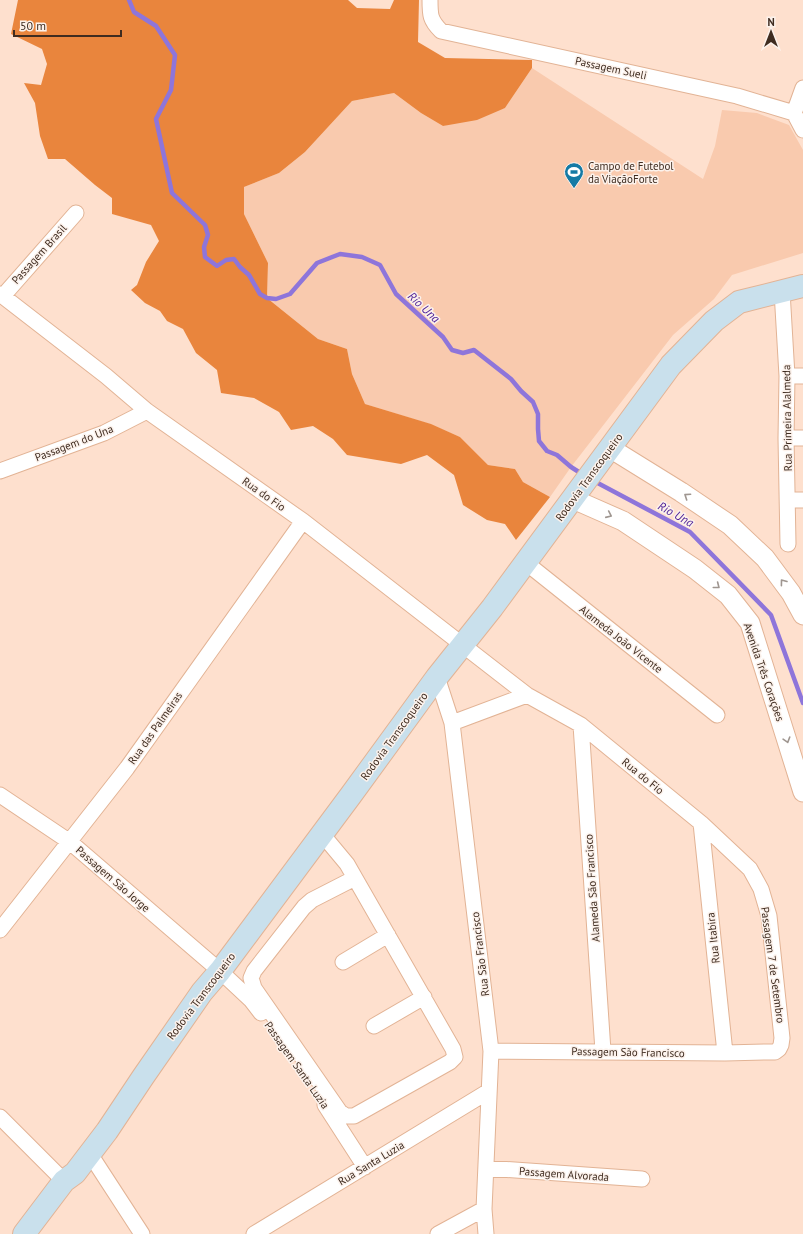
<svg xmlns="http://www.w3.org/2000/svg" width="803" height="1234" font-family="'PT Sans',sans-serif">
<rect width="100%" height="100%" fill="#fee0ce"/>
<!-- green -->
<path fill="#f9caae" d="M 532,68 L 703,179 L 715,146 L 722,110 L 757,113 L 789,125 L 803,150 L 803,253 L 732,275 L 714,299 L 673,335 L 571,467 L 550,497 L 523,482 L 515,469 L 488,465 L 460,437 L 430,424 L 365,404 L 352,374 L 347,349 L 318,339 L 267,298 L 268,263 L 244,214 L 244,187 L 279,173 L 305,152 L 352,101 L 394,93 L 421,113 L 443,126 L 505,108 Z"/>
<!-- forest -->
<path fill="#e9853d" d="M 18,0 L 348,0 L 357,8 L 390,9 L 394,0 L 419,0 L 418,42 L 445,58 L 532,60 L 532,68 L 505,108 L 477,120 L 443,126 L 421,113 L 394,93 L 352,101 L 305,152 L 279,173 L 244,187 L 244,214 L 268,263 L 267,298 L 318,339 L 347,349 L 352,374 L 365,404 L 431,424 L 460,437 L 488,465 L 515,469 L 523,482 L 550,497 L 516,540 L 505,524 L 487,520 L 463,505 L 454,475 L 427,455 L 401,464 L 347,455 L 333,439 L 313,426 L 291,430 L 279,412 L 254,398 L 221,393 L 217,370 L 196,353 L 183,329 L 167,321 L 160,311 L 145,303 L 131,290 L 137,285 L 146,262 L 159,241 L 151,225 L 112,214 L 112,198 L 95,185 L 65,159 L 48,159 L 40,136 L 35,103 L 24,83 L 41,85 L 47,64 L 42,49 L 11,34 Z"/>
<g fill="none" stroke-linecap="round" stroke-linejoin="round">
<!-- stream -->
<path stroke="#8e75da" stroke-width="4.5" d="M 129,0 L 134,12 L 156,26 L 175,55 L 171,90 L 156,119 L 172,193 L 205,225 L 208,235 L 204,247 L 205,257 L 217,266 L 226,260 L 234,259 L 240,267 L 249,275 L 260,294 L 267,298 L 276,299 L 290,294 L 317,263 L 340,254 L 362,257 L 380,265 L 396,294 L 443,337 L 452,350 L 463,353 L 474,350 L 511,379 L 521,391 L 533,402 L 538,414 L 538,429 L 539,441 L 547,451 L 557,455 L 571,467 L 582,474
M 592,480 L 690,532 L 771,615 L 803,703"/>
<!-- minor casing -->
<g stroke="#e2b395" stroke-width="17">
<path id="minor" d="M 430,0 C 430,15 430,20 441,31 L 737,96 L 794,113 L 803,130
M 794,113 L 803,88
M 782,291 L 787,376 L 786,438 L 788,544
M 0,294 L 106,376 L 147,411 L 303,521 L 527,695 L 581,725 L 701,823 L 750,869 L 761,889 L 769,916 L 782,1038 L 781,1045 L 779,1049 L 775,1052 L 765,1052 L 725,1053 L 491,1051
M 3,296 L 76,213
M 787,376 L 803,376
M 786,438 L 803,438
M 0,471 L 104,433 L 147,411
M 788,500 L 803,500
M 525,562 L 717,715
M 437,677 L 452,723 L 491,1051 L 484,1209 L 486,1234
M 452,723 L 527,695
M 581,725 L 603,1051
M 0,795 L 70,842 L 220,971 L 251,1000 L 261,1013
M 701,823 L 725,1053
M 322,834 L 347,864 L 355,878 L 453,1049 L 455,1057 L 450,1062 L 354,1116 L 346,1116 L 340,1112 L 254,988 L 251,978 L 254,971 L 304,907 L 312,900 L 355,878
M 0,930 L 127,768 L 303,521
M 343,962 L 388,935
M 374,1026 L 424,997
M 325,1105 L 365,1167
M 0,1117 L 64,1181
M 90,1154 L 142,1234
M 486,1168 L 642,1179
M 254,1234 L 489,1091
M 438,1234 L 484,1209"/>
</g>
<!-- tertiary casing -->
<g stroke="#e2b395" stroke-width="21">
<path id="tertiary" d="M 610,448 L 681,492 L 730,525 L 765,558 L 791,593 L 803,615
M 573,499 L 623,521 L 695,569 L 728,595 L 750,623 L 803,792"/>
</g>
<!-- secondary casing -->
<g stroke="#e2b395" stroke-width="24">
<path id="secondary" d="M 24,1234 L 64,1181 L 75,1173 L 107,1131 L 143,1077 L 202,992 L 220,971 L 351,795 L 437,677 L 492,608 L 671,365 L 714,321 L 739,302 L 803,286"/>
</g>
<!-- minor -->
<use href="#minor" stroke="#fff" stroke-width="15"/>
<!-- tertiary -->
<use href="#tertiary" stroke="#fff" stroke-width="19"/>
<!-- secondary -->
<use href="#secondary" stroke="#c9e0ec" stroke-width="22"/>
</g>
<!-- one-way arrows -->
<defs><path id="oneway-chevron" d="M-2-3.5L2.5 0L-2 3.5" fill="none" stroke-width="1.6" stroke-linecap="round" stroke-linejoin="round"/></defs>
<g stroke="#9f9690">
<use href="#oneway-chevron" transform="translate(687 496) rotate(-146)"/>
<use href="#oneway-chevron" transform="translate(609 515) rotate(24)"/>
<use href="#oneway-chevron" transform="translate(783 582) rotate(-127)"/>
<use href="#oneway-chevron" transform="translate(717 586) rotate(38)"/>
<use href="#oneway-chevron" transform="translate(787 740) rotate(73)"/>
</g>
<!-- icons -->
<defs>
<g id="stadium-pin" transform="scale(1)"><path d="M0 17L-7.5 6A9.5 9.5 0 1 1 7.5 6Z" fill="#147aa5" stroke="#fcf2ec"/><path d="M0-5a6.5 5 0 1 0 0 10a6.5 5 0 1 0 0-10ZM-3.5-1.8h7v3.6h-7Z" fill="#fff"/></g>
</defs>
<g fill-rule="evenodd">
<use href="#stadium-pin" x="574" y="172"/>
</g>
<g text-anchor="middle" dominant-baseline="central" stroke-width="3" stroke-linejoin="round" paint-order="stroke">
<!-- street labels -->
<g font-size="11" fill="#3f2c20" stroke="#fcf2ec">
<text transform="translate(611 68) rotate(12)">Passagem Sueli</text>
<text transform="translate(39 254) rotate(-48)">Passagem Brasil</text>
<text transform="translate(787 418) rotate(-91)">Rua Primeira Alalmeda</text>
<text transform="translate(74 443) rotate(-21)">Passagem do Una</text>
<text transform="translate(589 477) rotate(-54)">Rodovia Transcoqueiro</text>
<text transform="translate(264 494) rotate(35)">Rua do Fio</text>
<text transform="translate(621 639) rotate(38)">Alameda João Vicente</text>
<text transform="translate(764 672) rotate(71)">Avenida Três Corações</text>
<text transform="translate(155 728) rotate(-55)">Rua das Palmeiras</text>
<text transform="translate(394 736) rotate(-54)">Rodovia Transcoqueiro</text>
<text transform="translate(643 776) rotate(39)">Rua do Fio</text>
<text transform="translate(113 879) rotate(41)">Passagem São Jorge</text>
<text transform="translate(592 888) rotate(-94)">Alameda São Francisco</text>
<text transform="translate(713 938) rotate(-96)">Rua Itabira</text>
<text transform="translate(480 954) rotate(-97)">Rua São Francisco</text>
<text transform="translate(773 965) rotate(82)">Passagem 7 de Setembro</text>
<text transform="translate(201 996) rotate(-53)">Rodovia Transcoqueiro</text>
<text transform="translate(628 1052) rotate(1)">Passagem São Francisco</text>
<text transform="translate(297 1065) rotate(55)">Passagem Santa Luzia</text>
<text transform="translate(371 1163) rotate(-31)">Rua Santa Luzia</text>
<text transform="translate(564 1174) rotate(4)">Passagem Alvorada</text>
</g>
<!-- poi labels -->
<g font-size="11" fill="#3f2c20" stroke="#fcf2ec" text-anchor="start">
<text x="588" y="166">Campo de Futebol<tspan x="588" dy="13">da ViaçãoForte</tspan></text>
</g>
<!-- water labels -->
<g font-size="12" font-style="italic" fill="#4c1e97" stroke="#fcf2ec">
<text transform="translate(424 307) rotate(43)">Rio Una</text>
<text transform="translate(676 514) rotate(29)">Rio Una</text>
</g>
</g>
<!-- north arrow -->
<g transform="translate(771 32)" stroke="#fcf2ec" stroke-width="3" paint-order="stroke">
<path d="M0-3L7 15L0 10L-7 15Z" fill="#3f2c20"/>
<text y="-6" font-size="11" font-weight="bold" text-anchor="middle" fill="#3f2c20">N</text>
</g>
<!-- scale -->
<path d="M14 30v6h107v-6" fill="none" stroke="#3f2c20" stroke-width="2"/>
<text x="20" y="30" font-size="12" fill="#3f2c20" stroke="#fcf2ec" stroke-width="3" paint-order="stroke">50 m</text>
</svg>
